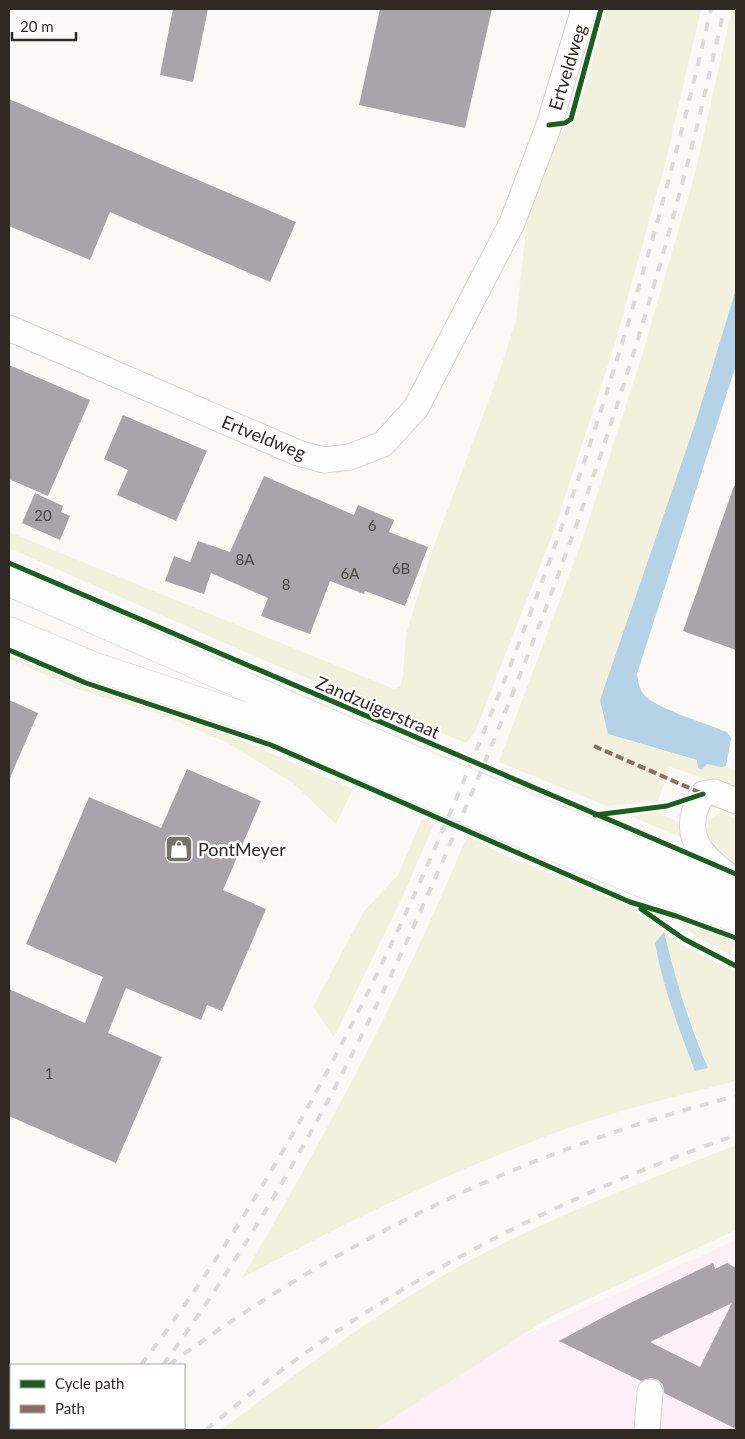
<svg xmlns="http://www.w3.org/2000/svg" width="745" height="1439" font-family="Lato,sans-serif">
<rect width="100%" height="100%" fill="#fbf8f6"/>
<!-- commercial -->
<path fill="#fceff6" d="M 736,1240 L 736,1430 L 359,1430 L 482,1354 Z"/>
<!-- green -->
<path fill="#f1f1de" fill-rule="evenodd" d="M 607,9 L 701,9 L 665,164 L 613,350 L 553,533 L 475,732 L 466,743 L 268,662 L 9,548 L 9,532 L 394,689 L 400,686 L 403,676 L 406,634 L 431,554 L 498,376 L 516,320 L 528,213 L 557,136 L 576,119 Z
M 732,9 L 736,9 L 736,289 L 695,424 L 608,734 L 707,764 L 736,769 L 736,789 L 670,767 L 658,801 L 607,806 L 499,762 L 581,544 L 641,359 L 695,173 Z
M 9,655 L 78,684 L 227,734 L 353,789 L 336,824 L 293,783 L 226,742 L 162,715 L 80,690 L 9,659 Z
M 656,812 L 679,822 L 686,839 L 630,816 Z
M 720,813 L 736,818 L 736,869 L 720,858 L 704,829 L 708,828 L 708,820 Z
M 422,819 L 434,824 L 402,898 L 334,1037 L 313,1007 L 364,911 L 398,875 Z
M 467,836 L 501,854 L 621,902 L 687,948 L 736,973 L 736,1081 C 672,1097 606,1113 544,1137 C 440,1176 340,1225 242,1278 C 326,1135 404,989 467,836 ZM 664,933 L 673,971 L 708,1068 L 695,1070 C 679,1029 663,988 655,943 Z
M 677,917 L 736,936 L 731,955 C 718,948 682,931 677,917 Z
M 736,1145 L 736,1230 L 552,1316 L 374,1430 L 221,1430 C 289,1379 356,1328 429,1284 C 525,1226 633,1186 736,1145 Z"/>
<!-- water -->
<path fill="#b5d2e7" d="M 736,289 L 736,365 L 637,674 C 638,681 639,690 645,696 C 658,709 708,724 727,732 L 731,738 L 726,766 L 721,767 L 707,764 L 701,770 L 698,768 L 697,760 L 608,734 L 600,700 L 695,424 Z
M 664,932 C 675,978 689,1024 708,1068 L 695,1071 C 679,1029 663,988 655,943 Z"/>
<!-- building -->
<path fill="#aaa3a9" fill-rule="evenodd" d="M 173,9 L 208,9 L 193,82 L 160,75 Z
M 380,9 L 492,9 L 465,128 L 359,105 Z
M 9,99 L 296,222 L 270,282 L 110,212 L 90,260 L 9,226 Z
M 9,365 L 90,400 L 48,496 L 9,479 Z
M 123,415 L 207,451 L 176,521 L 117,495 L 128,470 L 104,459 Z
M 264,476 L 354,515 L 358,505 L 394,520 L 389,532 L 428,547 L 405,606 L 365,591 L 364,594 L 330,581 L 310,634 L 261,616 L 268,598 L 211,573 L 204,594 L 165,581 L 174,556 L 190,562 L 198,541 L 230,552 Z
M 734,486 L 736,486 L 736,650 L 683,631 Z
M 35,493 L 63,506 L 61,512 L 70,516 L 60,540 L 22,523 Z
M 9,700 L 38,713 L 9,780 Z
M 187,769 L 261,801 L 223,890 L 266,909 L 222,1011 L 207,1005 L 201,1020 L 126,988 L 108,1033 L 162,1057 L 116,1163 L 9,1116 L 9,989 L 85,1023 L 103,977 L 26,944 L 89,797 L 161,828 Z
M 713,1263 L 715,1269 L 727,1263 L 736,1268 L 736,1429 L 664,1393 L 663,1385 L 658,1380 L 651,1378 L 641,1381 L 559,1341 L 624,1306 ZM 732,1303 L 700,1367 L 650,1342 Z"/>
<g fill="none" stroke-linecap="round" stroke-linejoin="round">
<!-- minor casing -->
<g stroke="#d8d3d0" stroke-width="27">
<path id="minor" d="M 9,328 L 298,453 L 324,460 L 350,457 L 383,444 L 416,408 L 512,223 L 549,125 L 584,9
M 736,801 L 714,792 L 703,794 C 677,834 703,859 736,881
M 647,1430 L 650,1392"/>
</g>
<!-- major casing -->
<g stroke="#d8d3d0" stroke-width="29">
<path id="major" d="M 9,582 C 249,688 490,797 736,890
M 9,631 L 93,666 L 267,724 L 484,818 L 649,886 L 736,918"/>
</g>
<!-- minor -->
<use href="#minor" stroke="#fefefe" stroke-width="25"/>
<!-- major -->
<use href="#major" stroke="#fefefe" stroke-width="28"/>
<!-- rail -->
<path stroke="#dcdad9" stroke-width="4" stroke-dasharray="9 9" stroke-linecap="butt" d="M 141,1365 C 284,1176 389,965 478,746 C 577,506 653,262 711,9
M 163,1365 C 300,1177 392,985 481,771 C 584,525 668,270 724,9
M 169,1365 C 340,1239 530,1149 736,1096
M 87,1430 L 90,1428
M 114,1430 L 116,1428
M 206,1430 C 362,1298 544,1202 736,1135"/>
<!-- quiet -->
<path stroke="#8d6e63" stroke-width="4" stroke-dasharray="8 4" stroke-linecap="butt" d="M 594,746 L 703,794"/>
<!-- cycleway casing -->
<g stroke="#fff" stroke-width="8">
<path id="cycleway" d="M 549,125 L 565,123 L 571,119 L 601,9
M 9,563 L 736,874
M 9,650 L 86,683 L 271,745 L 630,902 L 676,916 L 736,938
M 595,815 L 667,806 L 703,794
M 641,909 L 684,939 L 736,966"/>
</g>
<!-- cycleway -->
<use href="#cycleway" stroke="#1b5e20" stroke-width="5"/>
</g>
<!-- icons -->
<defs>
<g id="shop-square" transform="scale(1.4375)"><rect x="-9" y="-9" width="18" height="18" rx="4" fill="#77716d" stroke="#fff"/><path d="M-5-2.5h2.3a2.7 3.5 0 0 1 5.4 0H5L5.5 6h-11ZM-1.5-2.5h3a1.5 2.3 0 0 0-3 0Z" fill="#fff"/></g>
</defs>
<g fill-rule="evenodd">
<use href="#shop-square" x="179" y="849"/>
</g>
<g text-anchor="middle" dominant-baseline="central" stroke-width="5" stroke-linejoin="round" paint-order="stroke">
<!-- number labels -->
<g font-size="15" fill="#4e4744">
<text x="43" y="515">20</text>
<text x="372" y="525">6</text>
<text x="245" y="559">8A</text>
<text x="401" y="568">6B</text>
<text x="350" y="573">6A</text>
<text x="286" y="584">8</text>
<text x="49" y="1073">1</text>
</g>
<!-- street labels -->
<g font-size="18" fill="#302823" stroke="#fff">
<text transform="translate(567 67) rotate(-73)">Ertveldweg</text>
<text transform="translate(264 437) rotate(22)">Ertveldweg</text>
<text transform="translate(378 707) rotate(23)">Zandzuigerstraat</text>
</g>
<!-- poi labels -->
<g font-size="18" fill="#302823" stroke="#fff" text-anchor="start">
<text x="198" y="849">PontMeyer</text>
</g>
</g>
<!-- border -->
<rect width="745" height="1439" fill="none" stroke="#302823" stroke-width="20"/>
<!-- legend -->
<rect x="10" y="1364" width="175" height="65" fill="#ffffff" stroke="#aca9a7"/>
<rect x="20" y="1380" width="25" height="8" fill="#1b5e20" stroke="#aca9a7"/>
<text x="55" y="1389" font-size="15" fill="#302823">Cycle path</text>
<rect x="20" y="1405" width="25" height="8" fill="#8d6e63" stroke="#aca9a7"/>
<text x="55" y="1414" font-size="15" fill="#302823">Path</text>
<!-- scale -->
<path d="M12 32v8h64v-8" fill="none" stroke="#302823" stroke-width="2.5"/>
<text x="20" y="32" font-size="15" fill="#302823" stroke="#ffffff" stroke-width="4" paint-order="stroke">20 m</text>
</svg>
